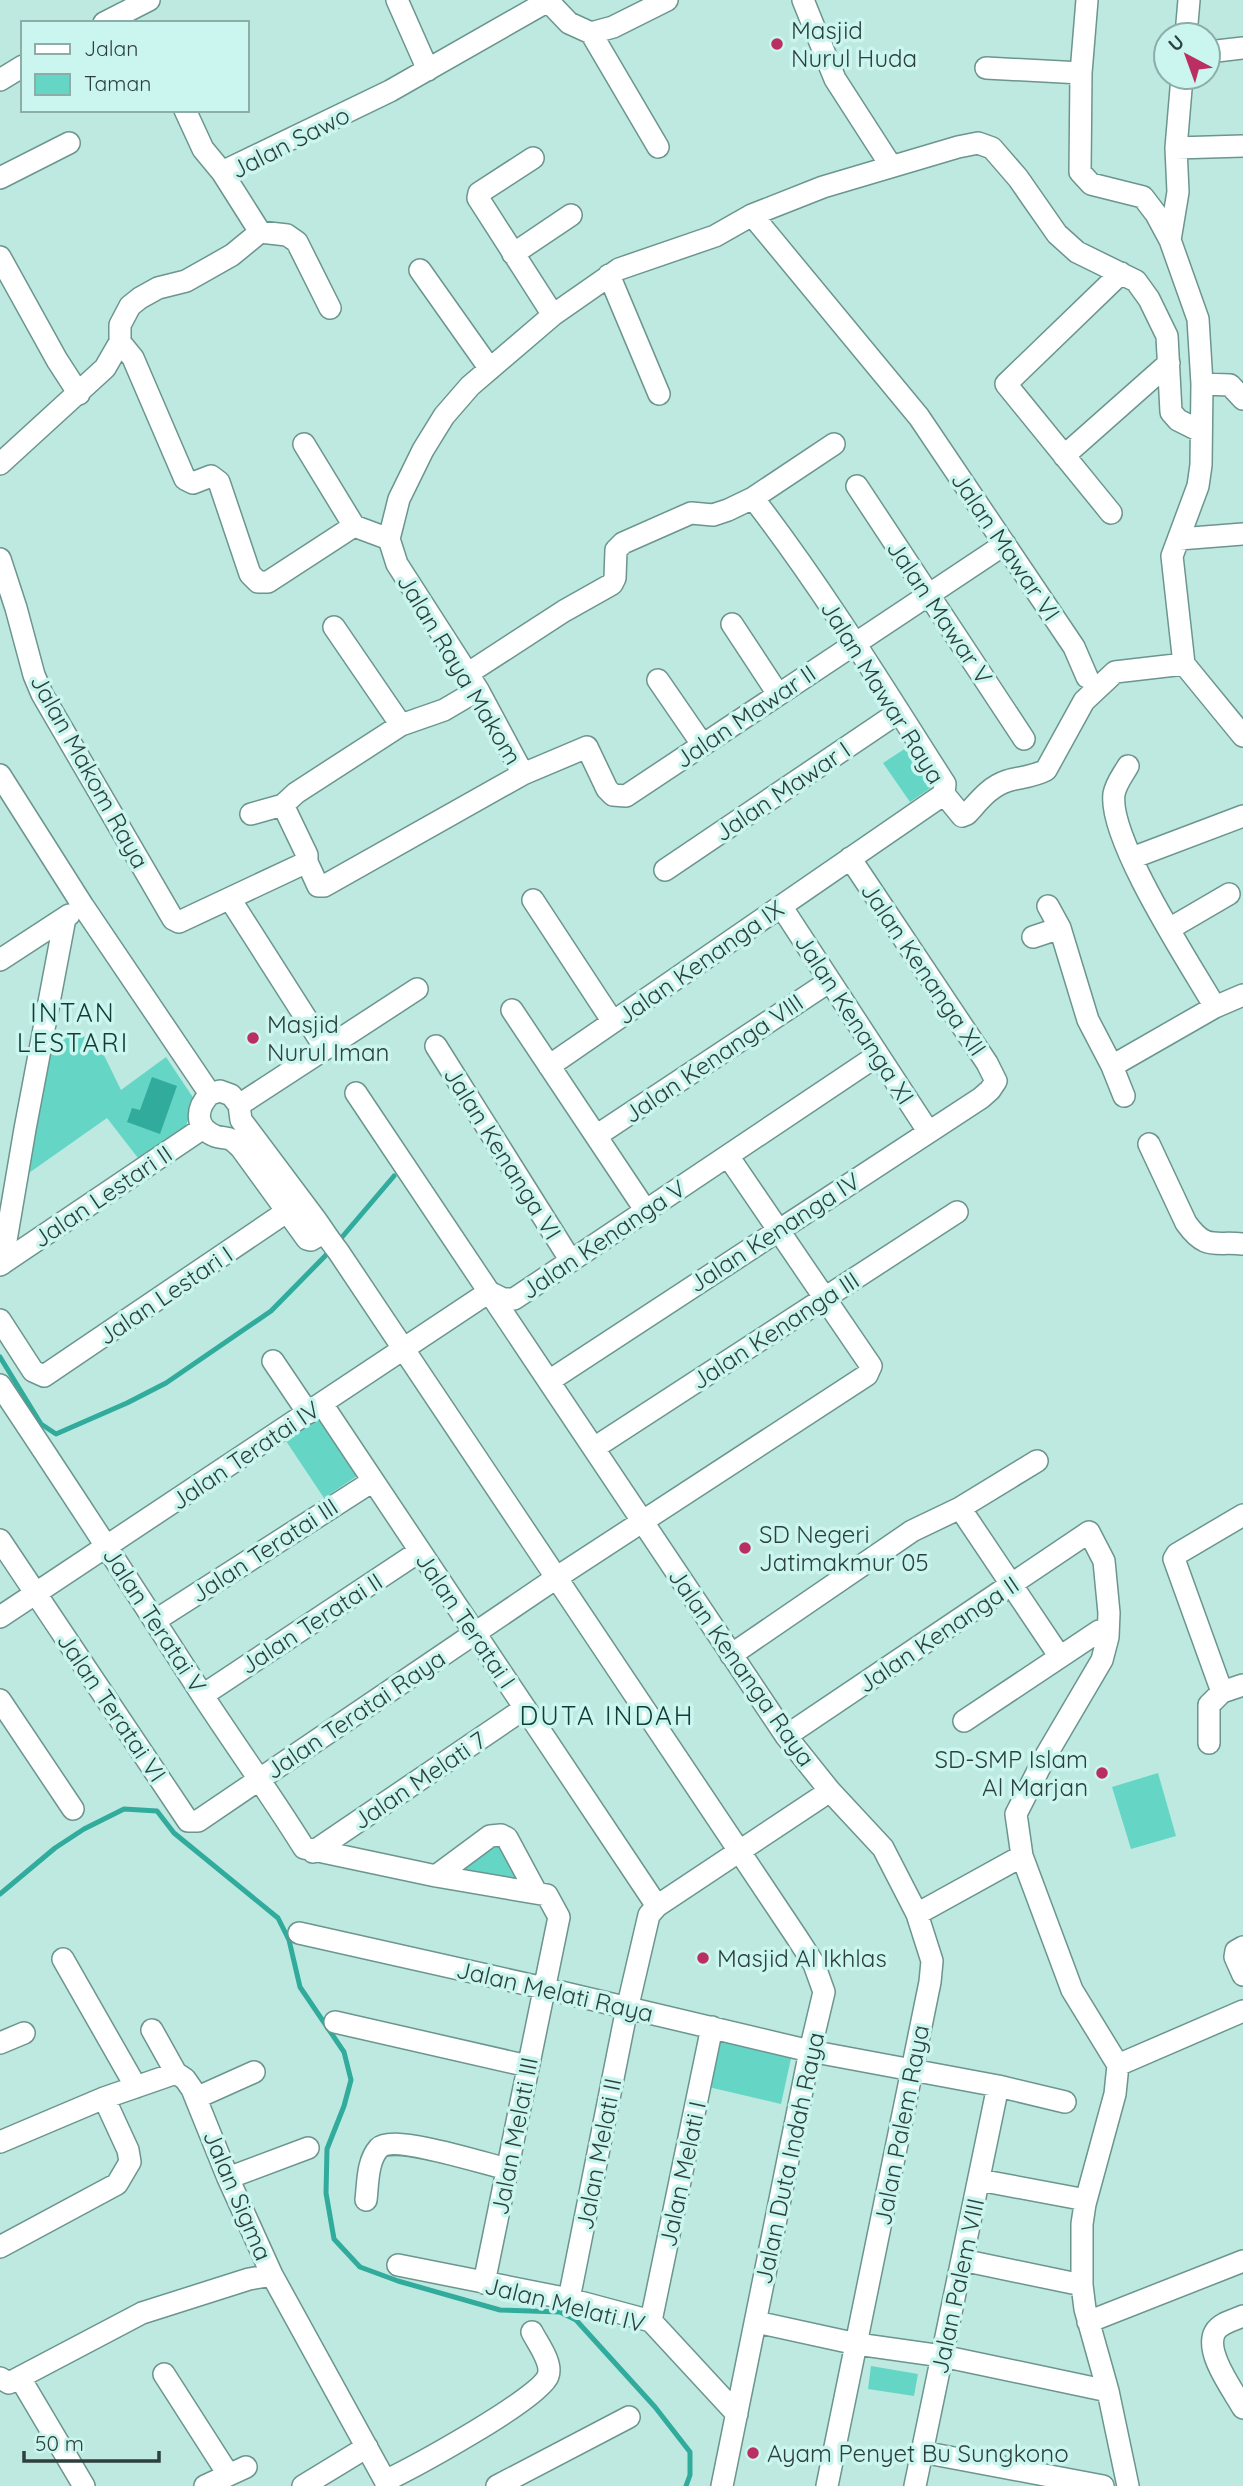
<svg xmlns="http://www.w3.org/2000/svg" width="1243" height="2486" font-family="Quicksand,sans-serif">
<rect width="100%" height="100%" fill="#bde9e1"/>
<!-- green -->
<path fill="#65d6c6" d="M 906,748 L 932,787 L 910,802 L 883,763 Z
M 49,1036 L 95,1037 L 121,1090 L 166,1057 L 194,1099 L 186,1126 L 138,1158 L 107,1118 L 26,1175 Z
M 318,1411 L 360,1474 L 324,1498 L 282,1435 Z
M 1158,1773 L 1176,1836 L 1131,1849 L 1112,1787 Z
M 499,1839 L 530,1887 L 448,1873 Z
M 711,2036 L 792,2054 L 781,2104 L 700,2085 Z
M 871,2366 L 918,2374 L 914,2396 L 868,2389 Z"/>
<!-- water -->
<path fill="#30ab9c" d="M 152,1077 L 177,1086 L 160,1134 L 127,1122 L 132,1108 L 140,1110 Z"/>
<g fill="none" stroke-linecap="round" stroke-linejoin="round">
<!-- stream -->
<path stroke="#30ab9c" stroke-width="5" d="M 337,1243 L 394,1176
M 0,1357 L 41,1424 L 56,1434 L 127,1403 L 166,1383 L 271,1311 L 331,1250
M 0,1894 L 55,1848 L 84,1829 L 124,1809 L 157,1811 L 174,1833 L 278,1918 L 289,1940 L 300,1987 L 344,2052 L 351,2080 L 344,2106 L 327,2149 L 326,2193 L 334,2239 L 360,2267 L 398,2281 L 500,2310 L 560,2312 L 576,2320 L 655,2407 L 690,2452 L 690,2475 L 686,2486"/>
<!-- minor casing -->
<g stroke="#6b958e" stroke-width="24">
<path id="minor" d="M 397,0 L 428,70
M 547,0 L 569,23 L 591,33 L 613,27 L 667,0
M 803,0 L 835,79 L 891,166
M 1087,0 L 1081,73 L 1080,172 L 1091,184 L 1143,197 L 1156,214 L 1170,240 L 1198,319 L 1202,384 L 1201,465 L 1198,486 L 1172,556 L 1184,664 L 1243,736
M 104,23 L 149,0
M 591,33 L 658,147
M 1186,35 L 1189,0
M 1208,52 L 1243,48
M 986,68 L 1081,73
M 0,80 L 23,66
M 185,110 L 203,149 L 222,172
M 1176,148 L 1243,146
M 533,158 L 479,193 L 478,198 L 553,315
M 0,178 L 69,143
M 752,215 L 919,417 L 1074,647 L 1087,677
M 260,232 L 287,235 L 297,242 L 330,308
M 1170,240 L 1178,192 L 1176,148 L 1182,77
M 513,254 L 571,215
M 0,257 L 57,360 L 79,394
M 420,270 L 490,369
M 609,275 L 659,394
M 120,342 L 133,358 L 185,479 L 193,483 L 211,476 L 219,482 L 250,574 L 258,582 L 268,582 L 354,526 L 389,539
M 1202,384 L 1230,385 L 1243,399
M 304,444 L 354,526
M 1064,456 L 1169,363
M 0,464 L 105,368 L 120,342 L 120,325 L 130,306 L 140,298 L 158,288 L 186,281 L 232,255 L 260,232 L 222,172 L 390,91 L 548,1
M 857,486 L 1024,739
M 753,498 C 823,589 883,687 945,784 L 944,794
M 1111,513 L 1006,384 L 1121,273
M 1179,539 L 1243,534
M 0,559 L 16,608 L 34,675 L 42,694 L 173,919 L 179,922 L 307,862 L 307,855 L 283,805 L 296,793 L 401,725 L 444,710 L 478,690
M 732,624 L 778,694
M 334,627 L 401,725
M 467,674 L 564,611 L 612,584 L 615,578 L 616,550 L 623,543 L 691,513 L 713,515 L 728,510 L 753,498 L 834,444
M 658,680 L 702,744
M 1128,766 C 1123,775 1116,783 1114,794 C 1108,839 1190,964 1215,1007
M 523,774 L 478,690 L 397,564 L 389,539 L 399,499 L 423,450 L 444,416 L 470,386 L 553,315 L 619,269 L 715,236 L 752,215 L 823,187 L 958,147 L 978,143 L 992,148 L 1018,178 L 1057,234 L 1077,252 L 1136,281 L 1149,299 L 1167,336 L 1171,412 L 1178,420 L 1200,431
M 0,775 L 83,906 L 210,1094
M 944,794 L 962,816 L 967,814 C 979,801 989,787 1007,781 C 1020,777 1033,777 1046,770 L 1084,701 L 1115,672 L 1184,664
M 251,814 L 283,805
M 1132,858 L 1243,816
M 307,862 L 318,886 L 324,886 L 523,774 L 587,747 L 607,789 L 613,795 L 626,796 L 1005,544
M 665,870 L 899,712
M 230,899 L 325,1048
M 533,900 L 613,1022
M 781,906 L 928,1131
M 1048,906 L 1060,928 L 1088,1020 L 1112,1066 L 1215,1007 L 1243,995
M 1169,929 L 1229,894
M 1033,937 L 1060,928
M 0,960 L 69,915
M 512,1010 L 646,1211
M 436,1046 L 571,1261
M 549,1066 L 944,794
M 1112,1066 L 1124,1096
M 356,1093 L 786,1736 L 830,1791 L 883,1848 L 917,1914 L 932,1961 L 930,1982 L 827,2486
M 239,1105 L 417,989
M 596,1136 L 830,981
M 1149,1144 L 1186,1223 C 1206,1251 1214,1241 1243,1244
M 324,1232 L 311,1240 L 307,1239 L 241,1148 C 238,1145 235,1142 232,1140 C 227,1137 220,1138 215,1136 C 194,1127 196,1108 210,1094 L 220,1091 L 231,1095 L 239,1105 L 241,1120 L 316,1220 C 323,1230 330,1241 338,1251 L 796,1936 L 814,1964 L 824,1992 L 810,2051 L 722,2486
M 2,1264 L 25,1129 L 65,918
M 0,1265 L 203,1128
M 489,1292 L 503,1299 L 514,1299 L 878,1055
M 0,1320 L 33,1371 L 44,1376 L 298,1204
M 273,1361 L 308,1413
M 549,1381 L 981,1098 L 990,1090 L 996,1081 L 987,1063 L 850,858
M 0,1385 C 68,1487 135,1590 201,1693 C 235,1745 271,1795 304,1848 L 436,1876 L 547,1895 L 559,1917 L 484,2283
M 322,1404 L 657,1906
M 594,1448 L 957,1212
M 960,1508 L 1060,1657
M 0,1540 L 188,1821 L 198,1821 L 565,1572 L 867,1375 L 871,1366 L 728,1156
M 0,1617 L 489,1292
M 156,1620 L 373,1481
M 731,1655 L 912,1531 L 960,1508 L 1037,1461
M 1222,1692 L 1174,1559 L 1177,1554 L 1243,1515
M 203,1695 L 420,1551
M 0,1700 L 73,1809
M 964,1721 L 1099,1631
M 786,1736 L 1089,1532 L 1104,1561 L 1109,1613 L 1108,1637 L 1102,1660 L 1045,1757 L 1016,1814 L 1022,1856 L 1072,1990 L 1118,2065 L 1115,2094 L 1085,2204 L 1082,2224 L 1082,2285 L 1085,2309 L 1108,2391 L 1128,2486
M 1209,1743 L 1209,1705 L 1222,1692 L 1243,1685
M 313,1852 L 525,1708
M 436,1876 L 490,1836 L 501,1835 L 507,1838 L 536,1892
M 917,1914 L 1022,1856
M 299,1933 L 544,1988 L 810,2051 L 998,2086 L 1065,2102
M 1243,1947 L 1236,1951 L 1235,1957 L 1243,1975
M 63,1959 L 136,2087
M 335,2022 L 528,2066
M 152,2030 L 176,2073
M 0,2043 L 24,2033
M 1118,2065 L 1243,2011
M 196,2098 L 254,2072
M 0,2142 L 104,2098 L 176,2073 L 185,2079 L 192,2089 L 228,2178 L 272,2275 L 388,2486
M 228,2178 L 308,2148
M 979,2180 L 1086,2200
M 366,2200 C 368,2184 367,2161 379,2148 C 393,2134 486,2164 507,2169
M 0,2247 L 117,2184 L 130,2162 L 128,2150 L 104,2098
M 962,2260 L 1082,2285
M 398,2265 L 569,2299 L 651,2321 L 737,2414
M 569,2299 L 625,2018 L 649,1915 L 657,1906 L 830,1791
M 1243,2316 C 1234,2320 1220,2323 1215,2332 C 1204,2352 1233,2390 1243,2408
M 651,2321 L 712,2027
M 756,2322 L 857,2344 L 942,2356 L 1108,2391
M 1088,2322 L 1243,2261
M 164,2374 L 228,2474
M 0,2378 L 9,2383 L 142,2313 L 249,2279 L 272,2275
M 20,2378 L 84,2486
M 922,2452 L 1103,2486
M 385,2481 C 412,2468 540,2399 548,2376 C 553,2363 538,2344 532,2332
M 205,2486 L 246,2467
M 303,2486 L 367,2447
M 497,2486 L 629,2417
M 915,2486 L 998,2086"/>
</g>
<!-- minor -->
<use href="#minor" stroke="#fff" stroke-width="21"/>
</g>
<!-- markers -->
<g fill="#bb2e62" stroke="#caf6ef" stroke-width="2.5">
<circle cx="777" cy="44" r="7"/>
<circle cx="253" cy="1038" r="7"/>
<circle cx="745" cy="1548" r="7"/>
<circle cx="1102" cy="1773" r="7"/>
<circle cx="703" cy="1958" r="7"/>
<circle cx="753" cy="2453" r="7"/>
</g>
<g text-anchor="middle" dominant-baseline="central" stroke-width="7" stroke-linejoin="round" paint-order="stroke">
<!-- poi labels -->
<g font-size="24" fill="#2e403d" stroke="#caf6ef" text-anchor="start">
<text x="791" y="30">Masjid<tspan x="791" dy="28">Nurul Huda</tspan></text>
<text x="267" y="1024">Masjid<tspan x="267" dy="28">Nurul Iman</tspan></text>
<text x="759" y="1534">SD Negeri<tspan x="759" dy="28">Jatimakmur 05</tspan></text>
<text x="1088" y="1759" text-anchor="end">SD-SMP Islam<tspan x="1088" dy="28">Al Marjan</tspan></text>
<text x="717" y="1958">Masjid Al Ikhlas</text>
<text x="767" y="2453">Ayam Penyet Bu Sungkono</text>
</g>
<!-- street labels -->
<g font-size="24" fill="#2e403d" stroke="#caf6ef">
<text transform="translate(290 142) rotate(-27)">Jalan Sawo</text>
<text transform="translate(1006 546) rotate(56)">Jalan Mawar VI</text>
<text transform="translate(940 612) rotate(56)">Jalan Mawar V</text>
<text transform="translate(460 669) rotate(59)">Jalan Raya Makom</text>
<text transform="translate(883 692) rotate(58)">Jalan Mawar Raya</text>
<text transform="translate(745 716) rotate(-34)">Jalan Mawar II</text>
<text transform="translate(90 771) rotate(61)">Jalan Makom Raya</text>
<text transform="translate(782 791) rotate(-34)">Jalan Mawar I</text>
<text transform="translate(700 962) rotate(-35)">Jalan Kenanga IX</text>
<text transform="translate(924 969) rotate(56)">Jalan Kenanga XII</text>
<text transform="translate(855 1019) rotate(57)">Jalan Kenanga XI</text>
<text transform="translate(713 1058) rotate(-34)">Jalan Kenanga VIII</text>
<text transform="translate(503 1153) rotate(58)">Jalan Kenanga VI</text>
<text transform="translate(102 1196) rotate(-34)">Jalan Lestari II</text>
<text transform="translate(774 1232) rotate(-33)">Jalan Kenanga IV</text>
<text transform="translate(603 1239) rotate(-34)">Jalan Kenanga V</text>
<text transform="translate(165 1295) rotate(-34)">Jalan Lestari I</text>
<text transform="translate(775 1330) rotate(-33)">Jalan Kenanga III</text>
<text transform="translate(245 1455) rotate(-34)">Jalan Teratai IV</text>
<text transform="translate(264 1550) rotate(-33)">Jalan Teratai III</text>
<text transform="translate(155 1620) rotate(57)">Jalan Teratai V</text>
<text transform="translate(466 1620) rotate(56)">Jalan Teratai I</text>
<text transform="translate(311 1623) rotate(-33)">Jalan Teratai II</text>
<text transform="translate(938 1634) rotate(-34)">Jalan Kenanga II</text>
<text transform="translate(742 1667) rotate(55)">Jalan Kenanga Raya</text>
<text transform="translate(112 1707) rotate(56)">Jalan Teratai VI</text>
<text transform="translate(355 1714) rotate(-34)">Jalan Teratai Raya</text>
<text transform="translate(419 1780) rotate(-34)">Jalan Melati 7</text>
<text transform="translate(555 1991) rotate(13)">Jalan Melati Raya</text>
<text transform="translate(901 2125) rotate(-79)">Jalan Palem Raya</text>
<text transform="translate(514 2136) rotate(-79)">Jalan Melati III</text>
<text transform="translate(598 2154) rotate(-79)">Jalan Melati II</text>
<text transform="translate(789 2158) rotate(-78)">Jalan Duta Indah Raya</text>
<text transform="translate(682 2174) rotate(-78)">Jalan Melati I</text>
<text transform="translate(238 2195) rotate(67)">Jalan Sigma</text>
<text transform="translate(957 2286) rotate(-78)">Jalan Palem VIII</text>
<text transform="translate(565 2304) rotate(14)">Jalan Melati IV</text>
</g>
<!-- neighbourhood labels -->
<g font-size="26" letter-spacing="2" fill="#123b36" stroke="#caf6ef">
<text x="73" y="1012">INTAN<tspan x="73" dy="30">LESTARI</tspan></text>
<text x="607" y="1715">DUTA INDAH</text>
</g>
</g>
<!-- legend -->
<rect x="21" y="21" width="228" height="91" fill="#caf6ef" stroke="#8cada8" stroke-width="2"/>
<rect x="35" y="44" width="35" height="10" fill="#ffffff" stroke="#8cada8" stroke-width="2"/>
<text x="84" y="56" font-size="21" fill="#2e403d">Jalan</text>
<rect x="35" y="74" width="35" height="21" fill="#65d6c6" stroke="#8cada8" stroke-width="2"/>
<text x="84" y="91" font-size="21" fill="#2e403d">Taman</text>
<!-- north arrow -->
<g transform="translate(1187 56) rotate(319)"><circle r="33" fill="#caf6ef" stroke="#8cada8" stroke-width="2"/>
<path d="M0-5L12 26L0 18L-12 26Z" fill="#bb2e62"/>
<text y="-10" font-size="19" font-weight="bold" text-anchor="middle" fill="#2e403d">U</text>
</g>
<!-- scale -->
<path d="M24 2451v10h135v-10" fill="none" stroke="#2e403d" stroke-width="3.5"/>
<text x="35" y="2451" font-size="21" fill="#2e403d" stroke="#caf6ef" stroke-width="5" paint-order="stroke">50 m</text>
</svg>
